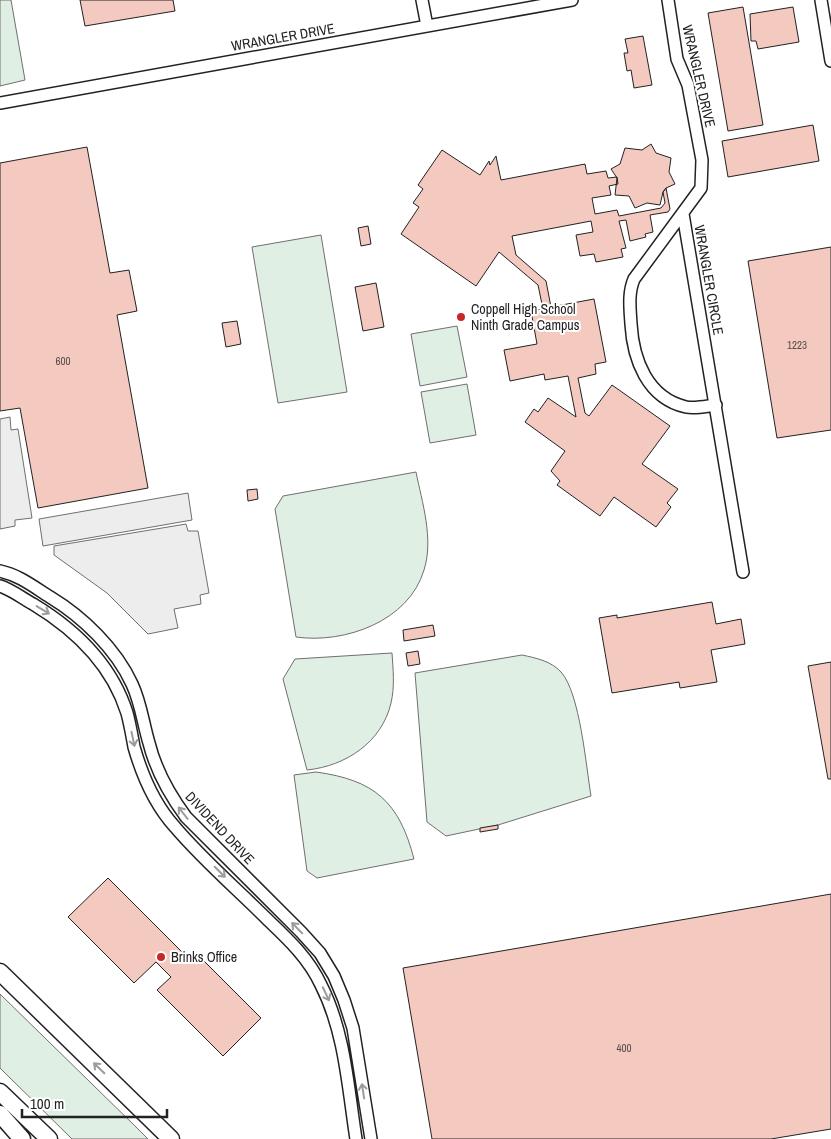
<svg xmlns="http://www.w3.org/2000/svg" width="831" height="1139" font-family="'Archivo Narrow',sans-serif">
<rect width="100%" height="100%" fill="#fff"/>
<!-- green -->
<path fill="#e0efe3" stroke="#6f6f6f" d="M 0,0 L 11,0 L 25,80 L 0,86 Z
M 321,235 L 347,392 L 278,403 L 252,247 Z
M 457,326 L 467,377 L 420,386 L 411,334 Z
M 467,384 L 476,435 L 430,443 L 421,392 Z
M 416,472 C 422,502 434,539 424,570 C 409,621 345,644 296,637 L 275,509 L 283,496 Z
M 392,653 C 393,669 395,686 391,703 C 382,742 346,766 307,770 L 283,679 L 295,659 Z
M 522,655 C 536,658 551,661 561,672 C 580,693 586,766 591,796 L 498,825 L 446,836 L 427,822 L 415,673 Z
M 316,772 C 374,780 399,801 414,859 L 317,878 L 307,871 L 294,775 Z
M 0,994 L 136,1127 L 148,1139 L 72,1139 L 0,1068 Z"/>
<!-- parking -->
<path fill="#ededed" stroke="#6f6f6f" d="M 10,417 L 11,430 L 18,429 L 32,518 L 15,520 L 15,526 L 0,529 L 0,419 Z
M 188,493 L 192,520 L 43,546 L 39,519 Z
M 186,524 L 188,531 L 198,531 L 209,593 L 200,595 L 201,604 L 174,609 L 178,628 L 148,634 L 107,593 L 54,555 L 54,546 Z"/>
<!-- building -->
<path fill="#f3c9c0" stroke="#222" d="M 80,0 L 173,0 L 175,11 L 85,26 Z
M 743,7 L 763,125 L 728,131 L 708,13 Z
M 793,7 L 799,42 L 758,49 L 756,41 L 751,41 L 750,14 Z
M 643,36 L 652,85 L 634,88 L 631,70 L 627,71 L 624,53 L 628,53 L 625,39 Z
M 813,125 L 819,161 L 728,177 L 722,141 Z
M 651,144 L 656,153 L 671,158 L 669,172 L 675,184 L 666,188 L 663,192 L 660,205 L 647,203 L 635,208 L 629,196 L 615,195 L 617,178 L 611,169 L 620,164 L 625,148 L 642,150 Z
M 87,147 L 110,273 L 129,270 L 137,311 L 117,315 L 148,488 L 38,508 L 20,408 L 0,411 L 0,163 Z
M 442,150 L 480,175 L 489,161 L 490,165 L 496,156 L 501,180 L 585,164 L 587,174 L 606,171 L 608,178 L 617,177 L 618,184 L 609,186 L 611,195 L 592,198 L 595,214 L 617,210 L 619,216 L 661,208 L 665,203 L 663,192 L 666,188 L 670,209 L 668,212 L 650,215 L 653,232 L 645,234 L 646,237 L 630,241 L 626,220 L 619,221 L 626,248 L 621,249 L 623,257 L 596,262 L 594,254 L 580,256 L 576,235 L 593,232 L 591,221 L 512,236 L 516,255 L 546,281 L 551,307 L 594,299 L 606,362 L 595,364 L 596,374 L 578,378 L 585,413 L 589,416 L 612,385 L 670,426 L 642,464 L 678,489 L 667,503 L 671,507 L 656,527 L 614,497 L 600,516 L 557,485 L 560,481 L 551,471 L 565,451 L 525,422 L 534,409 L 538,412 L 548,398 L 576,417 L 568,376 L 545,380 L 544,374 L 510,381 L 504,350 L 537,344 L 531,311 L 543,309 L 538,285 L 499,252 L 476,286 L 401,234 L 419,207 L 413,203 L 423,189 L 418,185 Z
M 368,226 L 371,244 L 361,246 L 358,228 Z
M 831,247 L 831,430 L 777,438 L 748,261 Z
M 376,283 L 384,327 L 363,331 L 355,287 Z
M 237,321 L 241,344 L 226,347 L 222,323 Z
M 257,489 L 258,499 L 248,501 L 247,490 Z
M 712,602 L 716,624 L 741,619 L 745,644 L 711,650 L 717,682 L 680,688 L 679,682 L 612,693 L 599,618 L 617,615 L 617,618 Z
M 433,625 L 435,636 L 404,641 L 403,630 Z
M 418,651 L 420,664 L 408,666 L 406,653 Z
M 831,662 L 831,779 L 828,779 L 808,666 Z
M 498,825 L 498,829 L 480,832 L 480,828 Z
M 108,878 L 189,959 L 196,953 L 261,1018 L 223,1056 L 157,990 L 171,977 L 156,962 L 134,983 L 68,917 Z
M 831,894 L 831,1129 L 771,1139 L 432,1139 L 403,968 Z"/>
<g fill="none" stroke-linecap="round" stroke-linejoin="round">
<!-- minor casing -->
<g stroke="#222" stroke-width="14">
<path id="minor" d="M 422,0 L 427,26
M 668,0 L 677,59 L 688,85 L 702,160 L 701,188 L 634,279 C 628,293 630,308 631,324 C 633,359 647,398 686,407 C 695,409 707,406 716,405
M 821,0 L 831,61
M 0,103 L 572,0
M 683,214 L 743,572
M 0,571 C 19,575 34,587 50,597 C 83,617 116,649 132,684 C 141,703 143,723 149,743 C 156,771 169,794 186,817 L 301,932 L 320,953 L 334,976 L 344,1000 L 353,1028 L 371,1139
M 0,586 C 12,590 22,598 33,604 C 76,630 112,665 127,713 C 130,724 132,736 134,747 C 142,775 155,805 175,827 C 203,860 238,890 269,921 C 289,940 309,959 321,985 C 345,1032 348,1088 356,1139"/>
</g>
<!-- highway casing -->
<g stroke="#222" stroke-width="19">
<path id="highway" d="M 0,972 L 171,1139
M 0,1092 L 49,1139
M 0,1114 L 22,1139"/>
</g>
<!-- minor -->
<use href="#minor" stroke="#fff" stroke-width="11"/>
<!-- highway -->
<use href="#highway" stroke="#fff" stroke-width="16"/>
</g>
<!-- one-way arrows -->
<defs><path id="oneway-shaft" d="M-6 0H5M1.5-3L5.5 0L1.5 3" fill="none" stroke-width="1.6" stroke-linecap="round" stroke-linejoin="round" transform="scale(1.25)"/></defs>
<g stroke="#9c9c9c">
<use href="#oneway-shaft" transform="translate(43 610) rotate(31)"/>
<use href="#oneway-shaft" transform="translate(133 739) rotate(78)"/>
<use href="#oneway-shaft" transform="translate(183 813) rotate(-128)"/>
<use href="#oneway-shaft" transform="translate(220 872) rotate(45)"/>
<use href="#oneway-shaft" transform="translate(297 928) rotate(-134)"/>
<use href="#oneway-shaft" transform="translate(326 994) rotate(65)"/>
<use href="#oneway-shaft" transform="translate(99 1068) rotate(-136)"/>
<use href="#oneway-shaft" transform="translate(363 1091) rotate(-99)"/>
</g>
<!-- markers -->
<g fill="#c62828" stroke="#fff" stroke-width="2">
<circle cx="461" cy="317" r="5"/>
<circle cx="161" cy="957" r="5"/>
</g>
<g text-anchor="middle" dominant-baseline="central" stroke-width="4" stroke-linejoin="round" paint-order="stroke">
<!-- number labels -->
<g font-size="11" fill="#564c4a">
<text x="797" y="345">1223</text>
<text x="63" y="361">600</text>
<text x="624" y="1048">400</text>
</g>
<!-- street labels -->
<g font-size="14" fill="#222" stroke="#fff">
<text transform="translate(283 37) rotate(-10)">WRANGLER DRIVE</text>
<text transform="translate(699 76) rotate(77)">WRANGLER DRIVE</text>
<text transform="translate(709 280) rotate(80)">WRANGLER CIRCLE</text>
<text transform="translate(220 828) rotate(47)">DIVIDEND DRIVE</text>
</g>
<!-- poi labels -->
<g font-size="14" fill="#222" stroke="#fff" text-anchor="start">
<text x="471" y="309">Coppell High School<tspan x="471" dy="16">Ninth Grade Campus</tspan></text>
<text x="171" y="957">Brinks Office</text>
</g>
</g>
<!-- scale -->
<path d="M22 1109v8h145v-8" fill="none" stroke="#222222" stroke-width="2.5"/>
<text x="30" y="1109" font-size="15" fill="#222222" stroke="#ffffff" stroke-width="4" paint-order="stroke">100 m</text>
</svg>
